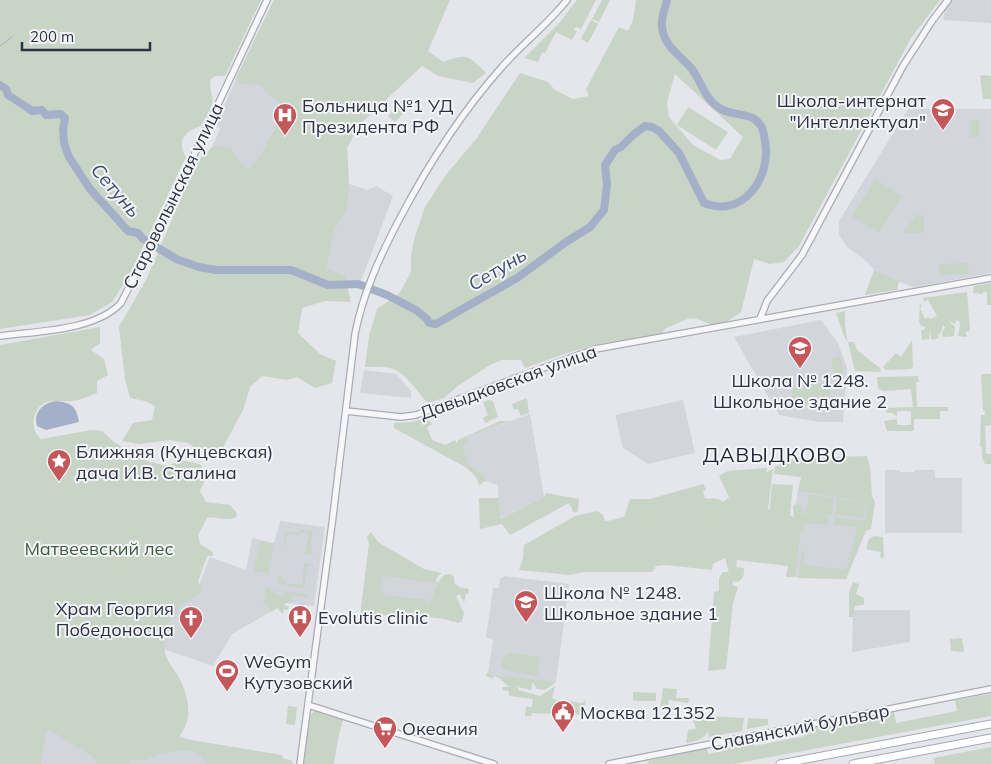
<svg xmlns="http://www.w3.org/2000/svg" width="991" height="764" font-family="Mulish,sans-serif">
<rect width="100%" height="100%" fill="#e4e6eb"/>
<!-- built -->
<path fill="#d3d5dd" d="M 274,0 L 359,125 L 347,148 L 349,184 L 368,190 L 376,186 L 393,196 L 361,281 L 347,280 L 339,283 L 162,245 L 197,161 L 204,164 L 214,143 L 220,128 L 216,126 L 237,76 Z
M 952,0 L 991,0 L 991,23 L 943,20 L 945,9 Z
M 908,109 L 991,109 L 991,273 L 915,287 L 907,285 L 874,270 L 866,261 L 846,246 L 839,235 L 839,221 Z
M 821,320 L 838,343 L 847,368 L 843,422 L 820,422 L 779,415 L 734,337 Z
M 364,370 L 396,374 L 411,391 L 411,398 L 360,393 Z
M 683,400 L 695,453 L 648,464 L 623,448 L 615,415 Z
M 530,414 L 544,497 L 499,519 L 498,485 L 485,481 L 484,475 L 468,464 L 459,440 Z
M 885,470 L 900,470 L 900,472 L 914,472 L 915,470 L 935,470 L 935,478 L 962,478 L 962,533 L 885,533 Z
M 798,488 L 871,499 L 865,534 L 846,579 L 792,577 L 794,518 Z
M 280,521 L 325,527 L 314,606 L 286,603 L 232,634 L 213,666 L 158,647 L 174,604 L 196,593 L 210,557 L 246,570 L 252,538 L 274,543 Z
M 372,554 L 425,580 L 449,583 L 445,617 L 365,608 Z
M 505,576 L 569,584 L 556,682 L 488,674 L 493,639 L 486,638 L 493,588 L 499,588 L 500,579 Z
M 853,610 L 910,610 L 910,642 L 852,652 Z
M 157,728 L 250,761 L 289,764 L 35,764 L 42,730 Z"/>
<!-- green -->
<path fill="#c8d4c6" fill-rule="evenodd" d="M 0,0 L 261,0 L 225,76 C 200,73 215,93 212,104 C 210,111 205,119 201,126 C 185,131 176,141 186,157 L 130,274 L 112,302 L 90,315 L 0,329 Z
M 274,0 L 450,0 L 428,51 L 443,62 C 468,53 468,55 486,73 L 473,83 L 438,76 L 422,66 L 359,125 L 347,148 L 349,184 L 347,207 L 334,231 L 326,269 L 345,276 L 351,302 L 325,301 L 302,308 L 298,333 L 320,354 L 336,361 L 332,383 L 315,388 L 297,377 L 287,380 L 262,376 L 250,387 L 243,410 L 220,453 L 205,455 L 188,443 L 170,440 L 139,444 L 122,441 L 133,423 L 152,420 L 155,406 L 145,401 L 130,398 L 125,379 L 119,327 L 147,278 L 197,161 L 214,146 L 231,148 L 238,160 L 249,170 L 261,154 L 283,115 L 280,101 L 272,98 L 261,85 L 239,84 L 237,76 Z
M 577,0 L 596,0 L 581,29 L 576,27 L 574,30 L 577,31 L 572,40 L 556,32 L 545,53 L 542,52 L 538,62 L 524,58 L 560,22 Z
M 602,0 L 610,0 L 599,22 L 592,19 Z
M 636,0 L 940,0 L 911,38 L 799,246 L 784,262 L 770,264 L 754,259 L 741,312 L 728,321 L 713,325 L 697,319 L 690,318 L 666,328 L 661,334 L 637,339 L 597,344 L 561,355 L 525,368 L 521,360 L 502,360 L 490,365 L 458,386 L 444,398 L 428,403 C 417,392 405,371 390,368 C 382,366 373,367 365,367 L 369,336 L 377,309 L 399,294 L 411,272 L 411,256 L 415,236 L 425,207 L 445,176 L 477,138 L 520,73 L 548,82 L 555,90 L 573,99 L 589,96 L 586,89 L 619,27 L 628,31 L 633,20 ZM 675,74 L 743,137 L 730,159 L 720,160 L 693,145 L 669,117 L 667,102 Z
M 591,20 L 598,24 L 588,43 L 581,39 Z
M 980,75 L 991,76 L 991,99 L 983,99 Z
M 403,100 L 410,106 L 395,122 L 388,116 Z
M 688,107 L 728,132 L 716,150 L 677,125 Z
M 970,120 L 979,120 L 979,137 L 970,137 Z
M 875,179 L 902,196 L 878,233 L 852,216 Z
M 916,215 L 924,215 L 924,233 L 903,233 Z
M 968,263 L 969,274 L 939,275 L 939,264 Z
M 874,270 L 899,281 L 897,290 L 865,295 Z
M 991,283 L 991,305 L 987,305 L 987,292 L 983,292 L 983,294 L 973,293 L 974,286 Z
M 967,292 L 970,331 L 965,332 L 967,337 L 957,336 L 959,332 L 960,322 L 956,320 L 955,324 L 948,320 L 955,327 L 954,336 L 948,337 L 948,333 L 947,337 L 943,337 L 942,333 L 945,327 L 943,325 L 941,333 L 938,334 L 939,338 L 932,340 L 930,334 L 931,329 L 929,335 L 930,339 L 922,340 L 921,330 L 924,330 L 925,327 L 921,326 L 919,321 L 920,304 L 922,306 L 920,308 L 925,319 L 928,317 L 930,319 L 937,316 L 928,300 L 924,302 L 923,298 Z
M 845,311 C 845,323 845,331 848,342 L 854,342 L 857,350 L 880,368 L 881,372 L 855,371 L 848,342 L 844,336 L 836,313 Z
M 100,327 L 100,343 L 91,350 L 104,359 L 108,375 L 97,381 L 97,393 C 91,395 84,399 78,400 C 60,405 41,392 34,418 C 32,426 35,433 41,439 L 92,430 L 102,431 L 114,442 L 147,461 L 167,466 L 181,460 L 200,464 L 207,476 L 200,491 L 206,502 L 230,505 L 237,513 L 236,517 C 226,522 217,516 207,518 L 198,535 L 200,544 L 213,552 L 213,556 L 207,556 L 198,582 L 202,588 C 197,599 191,597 183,604 C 172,613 163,631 164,645 C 164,657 172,667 178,676 C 185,687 191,708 187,721 C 186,726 182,732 179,738 L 282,755 L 283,759 L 291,760 L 293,764 L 206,764 C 204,761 202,756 199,754 C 191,747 154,752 147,760 L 132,759 L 129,764 L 97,764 L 93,757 L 50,730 L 46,731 L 41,764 L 0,764 L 0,345 Z
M 912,340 L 913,366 L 911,369 L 886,370 L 883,367 L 896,353 L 901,357 Z
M 840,356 L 844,373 L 835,375 L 831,359 Z
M 981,374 L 991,374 L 991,425 L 985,426 L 986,454 L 991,454 L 991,464 L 985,464 L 982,457 L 982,447 L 980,447 L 981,415 L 985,415 L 985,411 L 983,410 Z
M 918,376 L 919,382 L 916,382 L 917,407 L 948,407 L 948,411 L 940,411 L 940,419 L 914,419 L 914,431 L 887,431 L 884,421 L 897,419 L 897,425 L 911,425 L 911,411 L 897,411 L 897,417 L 892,413 L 887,413 L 885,408 L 913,407 L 911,389 L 883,391 L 878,388 L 877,377 Z
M 829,383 L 831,402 L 793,405 L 792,386 Z
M 527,398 L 529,413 L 521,416 L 518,409 L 514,410 L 512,404 Z
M 489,400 L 493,401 L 498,417 L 485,423 L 483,418 L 488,415 L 483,402 Z
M 427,418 L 432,424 L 427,427 L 432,440 L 445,445 L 455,440 L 457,444 L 458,440 L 500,421 L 510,421 L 467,437 L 468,443 L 462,446 L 468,464 L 484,475 L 485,481 L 479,485 L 476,477 L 467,468 L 394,428 L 394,423 L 411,422 Z
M 867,456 L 870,467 L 872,496 L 875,502 L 871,529 L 865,531 L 846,579 L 798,578 L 802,550 L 804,551 L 803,565 L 843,569 L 847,568 L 857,527 L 837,525 L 834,526 L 834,517 L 865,521 L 867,502 L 798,491 L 801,477 L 774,474 L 775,467 L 785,461 L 803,458 Z
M 767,468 L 766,473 L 773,469 L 768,510 L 770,509 L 772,484 L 793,485 L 790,515 L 794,517 L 793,506 L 796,504 L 800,505 L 803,513 L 830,517 L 828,525 L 805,523 L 804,531 L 801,531 L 795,577 L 786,577 L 788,566 L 737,560 L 736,567 L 744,568 C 744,575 744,578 738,582 L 733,581 L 732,585 L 738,587 L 733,603 L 726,669 L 708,671 L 714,592 L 719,591 L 719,578 L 723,572 L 729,572 L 725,558 L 713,564 L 712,570 L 666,565 L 656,566 L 652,572 L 583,572 L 570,575 L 519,570 L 523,558 L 524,545 L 575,516 L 597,511 L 603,515 L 605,521 C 612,521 617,518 624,517 L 630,499 L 650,499 L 703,484 L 706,489 L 703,492 L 705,498 C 712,500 718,496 723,502 L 729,497 L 719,476 L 728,471 Z
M 546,493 L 579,499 L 578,511 L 574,513 L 569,503 L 510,535 L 502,524 L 480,529 L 479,498 L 499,498 L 500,519 L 544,497 Z
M 809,494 L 834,498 L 832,516 L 806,513 Z
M 837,499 L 866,502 L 864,518 L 835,514 Z
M 300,530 L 312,531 L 313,533 L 312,536 L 310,551 L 313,551 L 313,554 L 305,555 L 309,534 L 300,533 L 299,535 L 287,533 L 285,545 L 283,545 L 285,533 L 288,531 L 299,533 Z
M 371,532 L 378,542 L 424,569 L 442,573 L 438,576 L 435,583 L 384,576 L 381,591 L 384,595 L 428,600 L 427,603 L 430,603 L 438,582 L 444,575 L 450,574 L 454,577 L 454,583 C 458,587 463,588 469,589 L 468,594 L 466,594 L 464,603 L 460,594 L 456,596 L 464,613 L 462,622 L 457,623 L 455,621 L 454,622 L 445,619 L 391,613 L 379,618 L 360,616 L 369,543 L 367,537 Z
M 874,536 L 883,537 L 884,558 L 880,557 L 881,552 L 866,549 L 869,539 Z
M 259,541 L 274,544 L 268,574 L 254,571 Z
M 304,564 L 313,564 L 313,566 L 307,566 L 305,587 L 303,588 L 278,584 L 278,576 L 281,576 L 281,580 L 285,581 L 285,583 L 302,585 Z
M 853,582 L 859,584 L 856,594 L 864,598 L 864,605 L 855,606 L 853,617 L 849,617 L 849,592 Z
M 266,588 L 271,589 L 272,594 L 274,590 L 276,590 L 276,594 L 282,595 L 283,591 L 308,594 L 308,597 L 293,595 L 292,603 L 286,603 L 284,604 L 285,606 L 289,606 L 288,610 L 284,609 L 283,614 L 277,608 L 271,612 L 267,606 L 263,605 Z
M 962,638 L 964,652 L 951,651 L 950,639 Z
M 509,653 L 539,657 L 537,676 L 506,671 C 499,665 501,657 509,653 Z
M 488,671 L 489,674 L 556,682 L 545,690 L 537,689 L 533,682 L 531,690 L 518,687 L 518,690 L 540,696 L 555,686 L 552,698 L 562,702 L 565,700 L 581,703 L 586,700 L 583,715 L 532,713 L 531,716 L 525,716 L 526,707 L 532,707 L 533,699 L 509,696 L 509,691 L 503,690 L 502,687 L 509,687 L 499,678 L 494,676 L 493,679 L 486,676 Z
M 663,688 L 677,689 L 676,698 L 689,698 L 688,703 L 669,700 L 667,711 L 660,710 Z
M 633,692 L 656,693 L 656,701 L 633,701 Z
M 991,694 L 991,716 L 733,764 L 649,764 L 648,761 L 707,748 L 708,754 L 727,750 L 727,745 L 753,739 L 754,746 L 804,736 L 803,730 L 894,712 L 896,723 L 957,711 L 955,700 Z
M 288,706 L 297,707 L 295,725 L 286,724 Z
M 315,710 L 343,720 L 338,739 L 334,764 L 303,764 L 309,717 Z
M 707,716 L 744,718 L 742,731 L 709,737 L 708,731 C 704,740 695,741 686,743 L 688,730 L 696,729 L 693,719 L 703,720 Z
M 748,718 L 768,719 L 768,725 L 747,729 Z
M 991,747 L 991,764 L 935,764 L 933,758 Z"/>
<!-- water -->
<path fill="#a3b0c7" d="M 56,401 C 72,403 76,406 79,422 L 46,430 L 37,426 C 33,412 43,403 56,401 Z"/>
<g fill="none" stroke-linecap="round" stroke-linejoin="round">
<!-- stream -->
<path stroke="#a3b0c7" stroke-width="1" d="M 0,46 L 12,37"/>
<!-- river -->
<path stroke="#a3b0c7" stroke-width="8" d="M 0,85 L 6,89 L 8,95 L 28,108 L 32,111 L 42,110 L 46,115 L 61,114 L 65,118 L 63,129 L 64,143 L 69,157 L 90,189 L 128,231 L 138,233 L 142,238 L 176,259 L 199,267 L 216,270 L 291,270 L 328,285 L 358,284 L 387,295 L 416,310 L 427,319 L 429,323 L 436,324 L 517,278 L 566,242 L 590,227 L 604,210 L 607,185 L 605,165 L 615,150 L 621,147 L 633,135 L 645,126 L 652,127 L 659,131 L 679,153 L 704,203 C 743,219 772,177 765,141 C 764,136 764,131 761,126 C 752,111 734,117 721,109 C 705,100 702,83 692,69 C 681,56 663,46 662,26 C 661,18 665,8 667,0"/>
<!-- tertiary casing -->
<g stroke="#a9acb5" stroke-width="8">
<path id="tertiary" d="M 760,319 L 767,301 L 802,255 L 903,66 L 932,21 L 948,0
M 0,336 C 37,331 95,331 121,303 L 173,200 L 267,0
M 346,411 L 401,417 L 416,415 L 595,349 L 991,278
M 308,705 L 494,764
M 300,764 L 332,524 L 355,334 C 363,293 380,256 400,218 C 428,165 461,113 501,68 C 522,44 547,25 567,0
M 609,764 L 991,689"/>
</g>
<!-- primary casing -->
<g stroke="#a5a9b6" stroke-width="9">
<path id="primary" d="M 780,764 L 991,724
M 853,764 L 991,738"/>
</g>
<!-- tertiary -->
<use href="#tertiary" stroke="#f7f7f9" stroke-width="5.5"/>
<!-- primary -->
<use href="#primary" stroke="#fff" stroke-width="7"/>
</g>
<!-- icons -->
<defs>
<g id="school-pin" transform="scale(1.25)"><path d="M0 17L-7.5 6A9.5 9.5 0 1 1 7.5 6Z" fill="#c35759" stroke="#f4f5f8"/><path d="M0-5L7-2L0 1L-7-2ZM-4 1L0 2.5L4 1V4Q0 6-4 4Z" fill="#fff"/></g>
<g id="hospital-pin" transform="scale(1.25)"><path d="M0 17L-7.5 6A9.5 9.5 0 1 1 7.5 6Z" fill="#c35759" stroke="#f4f5f8"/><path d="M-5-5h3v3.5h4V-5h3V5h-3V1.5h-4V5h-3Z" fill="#fff"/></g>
<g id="sight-pin" transform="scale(1.25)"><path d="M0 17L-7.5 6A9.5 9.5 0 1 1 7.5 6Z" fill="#c35759" stroke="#f4f5f8"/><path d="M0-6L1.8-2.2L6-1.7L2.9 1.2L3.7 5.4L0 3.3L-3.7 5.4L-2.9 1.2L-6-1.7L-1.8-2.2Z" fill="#fff"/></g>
<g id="church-pin" transform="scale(1.25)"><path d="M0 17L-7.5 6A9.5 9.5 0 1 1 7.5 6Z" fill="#c35759" stroke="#f4f5f8"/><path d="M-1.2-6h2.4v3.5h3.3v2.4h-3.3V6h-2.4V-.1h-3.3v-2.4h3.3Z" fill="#fff"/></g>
<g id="stadium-pin" transform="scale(1.25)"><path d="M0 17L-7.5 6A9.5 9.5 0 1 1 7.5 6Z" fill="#c35759" stroke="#f4f5f8"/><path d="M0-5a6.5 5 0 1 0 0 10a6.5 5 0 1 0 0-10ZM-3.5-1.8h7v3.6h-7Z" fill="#fff"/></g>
<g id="civic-pin" transform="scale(1.25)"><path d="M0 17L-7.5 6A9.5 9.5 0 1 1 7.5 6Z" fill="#c35759" stroke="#f4f5f8"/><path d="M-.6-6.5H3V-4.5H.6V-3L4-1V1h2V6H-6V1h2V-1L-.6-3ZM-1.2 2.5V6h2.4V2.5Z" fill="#fff"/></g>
<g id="supermarket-pin" transform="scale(1.25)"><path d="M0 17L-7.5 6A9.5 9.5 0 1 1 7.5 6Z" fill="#c35759" stroke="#f4f5f8"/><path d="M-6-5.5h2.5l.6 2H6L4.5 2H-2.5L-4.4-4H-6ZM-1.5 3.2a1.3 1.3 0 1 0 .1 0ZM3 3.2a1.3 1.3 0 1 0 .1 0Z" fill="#fff"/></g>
</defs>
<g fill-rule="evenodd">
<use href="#school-pin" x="943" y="110"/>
<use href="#hospital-pin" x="285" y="115"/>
<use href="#school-pin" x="800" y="348"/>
<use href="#sight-pin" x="59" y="461"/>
<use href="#school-pin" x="526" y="602"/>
<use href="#hospital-pin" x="300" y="617"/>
<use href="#church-pin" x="191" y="618"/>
<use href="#stadium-pin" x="227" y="671"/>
<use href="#civic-pin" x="563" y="712"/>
<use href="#supermarket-pin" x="385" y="728"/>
</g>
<g text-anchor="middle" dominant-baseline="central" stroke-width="4" stroke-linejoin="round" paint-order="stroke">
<!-- poi labels -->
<g font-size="18" fill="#2d3242" stroke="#f4f5f8" text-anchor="start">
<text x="926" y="100" text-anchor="end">Школа-интернат<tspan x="926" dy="21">"Интеллектуал"</tspan></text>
<text x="302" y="105">Больница №1 УД<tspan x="302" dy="21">Президента РФ</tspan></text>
<text x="800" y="380" text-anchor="middle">Школа № 1248.<tspan x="800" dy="21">Школьное здание 2</tspan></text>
<text x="76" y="451">Ближняя (Кунцевская)<tspan x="76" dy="21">дача И.В. Сталина</tspan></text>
<text x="544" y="592">Школа № 1248.<tspan x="544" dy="21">Школьное здание 1</tspan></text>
<text x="174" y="608" text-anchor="end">Храм Георгия<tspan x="174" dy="21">Победоносца</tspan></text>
<text x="318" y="617">Evolutis clinic</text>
<text x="244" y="661">WeGym<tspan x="244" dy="21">Кутузовский</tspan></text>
<text x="580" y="712">Москва 121352</text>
<text x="402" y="728">Океания</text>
</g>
<!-- street labels -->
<g font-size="18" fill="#2d3242" stroke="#f4f5f8">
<text transform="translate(173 196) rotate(-64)">Староволынская улица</text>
<text transform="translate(508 382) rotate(-20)">Давыдковская улица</text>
<text transform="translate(800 727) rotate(-11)">Славянский бульвар</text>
</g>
<!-- park labels -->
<g font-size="18" fill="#3e5c3c" stroke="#f4f5f8">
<text x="99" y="548">Матвеевский лес</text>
</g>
<!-- water labels -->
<g font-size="19" font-style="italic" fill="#3b4d72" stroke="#f4f5f8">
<text transform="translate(116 190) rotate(49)">Сетунь</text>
<text transform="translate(497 269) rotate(-31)">Сетунь</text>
</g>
<!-- quarter labels -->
<g font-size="20" letter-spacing="1" fill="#1f2333" stroke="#f4f5f8">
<text x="775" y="454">ДАВЫДКОВО</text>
</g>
</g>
<!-- scale -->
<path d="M22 42v8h128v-8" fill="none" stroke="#2d3242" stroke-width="2.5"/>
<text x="30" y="42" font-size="15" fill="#2d3242" stroke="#f4f5f8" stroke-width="4" paint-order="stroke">200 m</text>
</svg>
